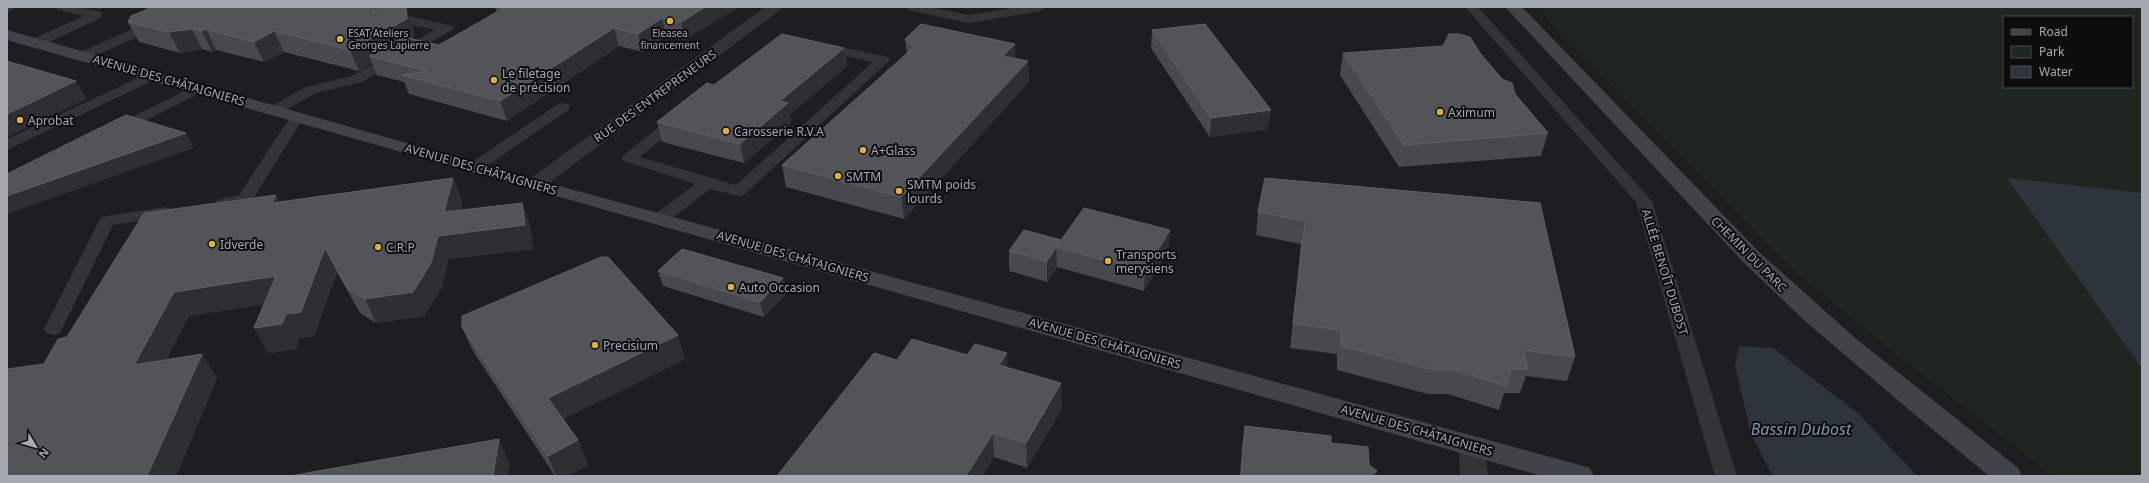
<svg xmlns="http://www.w3.org/2000/svg" width="2149" height="483" font-family="'Noto Sans',sans-serif">
<rect width="100%" height="100%" fill="#121213"/>
<!-- built -->
<path fill="#1e1e20" d="M 7,7 L 1534,7 L 1795,272 L 1894,353 L 2052,476 L 7,476 Z"/>
<!-- green -->
<path fill="#1f2620" fill-rule="evenodd" d="M 1534,7 L 2142,7 L 2142,476 L 2052,476 L 1894,353 L 1795,272 ZM 2004,17 L 2132,17 L 2132,87 L 2004,87 Z"/>
<!-- water -->
<path fill="#2d343b" d="M 2007,178 L 2142,193 L 2142,368 Z
M 1739,346 L 1773,348 L 1859,414 L 1917,476 L 1772,475 L 1751,434 L 1735,365 Z"/>
<g fill="none" stroke-linecap="round" stroke-linejoin="round">
<!-- lane -->
<path fill="#343438" fill-rule="evenodd" d="M 7,7 L 17,7 L 7,13 Z
M 56,7 L 78,7 L 101,12 L 102,15 L 101,18 L 40,46 L 30,46 L 28,43 L 30,40 L 84,16 L 58,10 Z
M 183,7 L 200,7 L 198,10 L 88,59 L 83,60 L 76,56 L 78,53 Z
M 347,7 L 369,7 L 452,26 L 454,29 L 362,82 L 316,93 L 280,113 L 270,113 L 268,110 L 270,107 L 306,87 L 352,76 L 435,30 L 349,10 Z
M 907,7 L 931,7 L 968,15 L 1017,7 L 1046,7 L 1040,11 L 968,23 L 909,10 Z
M 1465,7 L 1478,7 L 1652,201 L 1737,476 L 1715,476 L 1636,202 Z
M 822,43 L 888,57 L 890,60 L 745,194 L 739,196 L 710,189 L 666,223 L 654,223 L 652,219 L 654,215 L 695,184 L 624,161 L 621,158 L 624,155 L 673,116 L 683,116 L 685,119 L 683,122 L 640,157 L 736,185 L 873,62 L 817,50 L 815,47 L 817,44 Z
M 151,72 L 156,73 L 158,76 L 156,79 L 7,150 L 7,139 Z
M 197,85 L 202,86 L 204,89 L 202,92 L 123,132 L 113,132 L 111,129 L 113,126 Z
M 563,103 L 568,104 L 570,107 L 568,110 L 480,171 L 468,171 L 466,168 L 468,165 L 558,104 Z
M 297,113 L 302,114 L 304,117 L 251,202 L 223,208 L 217,206 L 215,203 L 217,200 L 239,195 L 292,114 Z
M 165,207 L 171,209 L 173,212 L 171,215 L 113,225 L 60,333 L 53,335 L 46,333 L 44,329 L 101,217 Z"/>
<!-- street -->
<path fill="#343438" fill-rule="evenodd" d="M 765,7 L 784,7 L 541,189 L 534,191 L 527,189 L 524,185 L 527,181 Z
M 1472,436 L 1482,439 L 1485,446 L 1488,476 L 1460,476 L 1459,446 L 1462,439 Z"/>
<!-- secondary -->
<path fill="#424348" fill-rule="evenodd" d="M 1505,7 L 1522,7 L 1760,253 L 1854,337 L 2018,468 L 2022,476 L 1989,476 L 1901,403 L 1805,321 L 1744,263 Z
M 7,30 L 541,181 L 1580,465 L 1590,468 L 1594,476 L 1542,476 L 7,40 Z"/>
</g>
<!-- wall -->
<path fill="#48494e" d="M 90,7 L 105,7 L 99,9 Z
M 144,7 L 371,7 L 414,28 L 414,39 L 439,45 L 497,12 L 495,7 L 738,7 L 685,40 L 666,36 L 643,52 L 619,46 L 507,121 L 409,94 L 404,82 L 377,75 L 372,63 L 359,71 L 284,52 L 264,62 L 216,50 L 212,52 L 202,49 L 180,53 L 139,42 L 128,22 L 146,10 Z
M 1152,30 L 1268,129 L 1210,137 L 1151,48 Z
M 905,39 L 1028,61 L 1029,82 L 904,219 L 786,187 L 782,165 L 907,54 Z
M 844,48 L 847,66 L 790,114 L 791,122 L 744,163 L 662,142 L 657,122 Z
M 1343,53 L 1480,53 L 1548,133 L 1541,156 L 1399,167 L 1340,75 Z
M 453,178 L 462,201 L 460,210 L 522,203 L 530,226 L 533,249 L 448,259 L 442,287 L 424,316 L 376,323 L 360,313 L 337,272 L 314,336 L 299,338 L 296,349 L 268,353 L 264,304 L 189,316 L 166,360 L 217,378 L 176,476 L 7,476 L 44,364 L 67,337 L 279,202 Z
M 1265,178 L 1575,357 L 1567,381 L 1526,376 L 1520,393 L 1504,393 L 1499,410 L 1448,394 L 1428,394 L 1337,370 L 1337,354 L 1290,348 L 1301,244 L 1256,235 L 1258,212 Z
M 1170,230 L 1168,250 L 1144,291 L 1057,267 L 1047,282 L 1009,271 L 1009,251 L 1061,240 Z
M 658,271 L 783,278 L 786,294 L 764,317 L 663,286 Z
M 462,327 L 685,359 L 563,419 L 578,440 L 588,465 L 566,476 L 555,476 L 473,351 Z
M 897,360 L 1008,368 L 1062,408 L 1027,468 L 994,457 Z
M 1245,426 L 1331,443 L 1369,465 L 1377,471 L 1376,476 L 1240,476 L 1242,447 Z"/>
<!-- shaded-wall -->
<path fill="#2e2f32" d="M 98,7 L 105,7 L 99,9 Z
M 144,7 L 179,7 L 151,20 Z
M 705,7 L 738,7 L 685,40 L 681,22 Z
M 406,8 L 414,28 L 414,40 L 369,56 L 372,63 L 359,71 L 350,50 Z
M 662,18 L 666,36 L 643,52 L 638,34 Z
M 614,28 L 619,46 L 507,121 L 500,101 Z
M 192,29 L 202,49 L 180,53 L 169,32 Z
M 206,29 L 216,50 L 212,52 L 202,31 Z
M 274,31 L 284,52 L 264,62 L 254,42 Z
M 1015,44 L 1016,64 L 1003,56 Z
M 844,48 L 847,66 L 790,114 L 791,122 L 744,163 L 740,144 L 780,101 Z
M 1028,61 L 1029,82 L 904,219 L 901,197 Z
M 76,81 L 87,99 L 7,137 L 7,114 Z
M 1271,110 L 1268,129 L 1210,137 L 1211,118 Z
M 186,133 L 194,148 L 7,214 L 7,196 Z
M 453,178 L 462,201 L 454,234 L 522,203 L 530,226 L 533,249 L 448,259 L 442,287 L 424,316 L 376,323 L 365,299 L 438,236 Z
M 276,195 L 287,218 L 272,203 Z
M 1170,230 L 1168,250 L 1144,291 L 1145,271 Z
M 1061,240 L 1056,247 L 1057,267 L 1047,282 L 1047,261 Z
M 325,248 L 337,272 L 314,336 L 299,338 L 296,349 L 268,353 L 254,328 L 286,314 Z
M 276,276 L 289,300 L 189,316 L 151,390 L 134,365 L 174,292 Z
M 783,278 L 786,294 L 764,317 L 760,302 Z
M 678,335 L 685,359 L 557,422 L 548,398 Z
M 1007,353 L 1008,377 L 999,365 Z
M 202,354 L 217,378 L 176,476 L 147,476 Z
M 1061,383 L 1062,408 L 1027,468 L 1026,443 Z
M 993,433 L 994,457 L 983,476 L 966,476 Z
M 499,439 L 510,464 L 508,476 L 493,476 Z
M 578,440 L 588,465 L 566,476 L 556,476 L 548,456 Z
M 1377,471 L 1376,476 L 1370,476 Z"/>
<!-- building -->
<path fill="#525458" stroke="#5f6166" d="M 153,7 L 371,7 L 375,10 L 383,7 L 401,7 L 406,8 L 407,19 L 350,50 L 274,31 L 254,42 L 206,29 L 202,31 L 192,29 L 169,32 L 128,22 L 131,16 Z
M 498,7 L 705,7 L 681,22 L 662,18 L 638,34 L 614,28 L 500,101 L 402,75 L 428,71 L 369,56 L 408,35 L 408,38 L 439,45 L 504,8 Z
M 921,24 L 1015,44 L 1003,56 L 1028,61 L 901,197 L 782,165 L 913,48 L 905,39 Z
M 1205,24 L 1271,110 L 1211,118 L 1152,30 Z
M 782,34 L 844,48 L 780,101 L 788,103 L 740,144 L 657,122 L 707,83 L 714,85 Z
M 1449,34 L 1459,34 L 1470,37 L 1480,53 L 1502,79 L 1512,83 L 1515,94 L 1548,133 L 1404,145 L 1343,53 L 1443,46 Z
M 7,61 L 76,81 L 7,114 Z
M 126,115 L 186,133 L 7,196 L 7,174 Z
M 453,178 L 444,212 L 522,203 L 525,225 L 438,236 L 431,263 L 413,292 L 365,299 L 348,289 L 325,248 L 301,312 L 286,314 L 282,324 L 254,328 L 276,276 L 174,292 L 134,365 L 202,354 L 147,476 L 7,476 L 7,369 L 44,364 L 58,339 L 67,337 L 144,213 L 276,195 L 272,203 Z
M 1265,178 L 1540,203 L 1575,357 L 1523,350 L 1528,369 L 1511,369 L 1506,386 L 1455,370 L 1434,370 L 1341,346 L 1341,330 L 1293,324 L 1305,221 L 1258,212 Z
M 1084,208 L 1170,230 L 1145,271 L 1056,247 Z
M 1024,230 L 1061,240 L 1047,261 L 1009,251 Z
M 682,249 L 783,278 L 760,302 L 658,271 Z
M 601,257 L 608,257 L 678,335 L 548,398 L 578,440 L 548,456 L 462,327 L 462,316 Z
M 912,339 L 967,355 L 975,344 L 1007,353 L 999,365 L 1061,383 L 1026,443 L 993,433 L 966,476 L 777,476 L 874,353 L 897,360 Z
M 1245,426 L 1331,436 L 1331,443 L 1368,447 L 1369,465 L 1377,471 L 1370,476 L 1241,476 Z
M 499,439 L 493,476 L 290,476 Z"/>
<!-- markers -->
<g fill="#ddae41" stroke="#0d0d0e" stroke-width="1.5">
<circle cx="670" cy="21" r="4"/>
<circle cx="340" cy="39" r="4"/>
<circle cx="494" cy="80" r="4"/>
<circle cx="1440" cy="112" r="4"/>
<circle cx="20" cy="120" r="4"/>
<circle cx="726" cy="131" r="4"/>
<circle cx="863" cy="150" r="4"/>
<circle cx="838" cy="176" r="4"/>
<circle cx="899" cy="191" r="4"/>
<circle cx="212" cy="244" r="4"/>
<circle cx="378" cy="247" r="4"/>
<circle cx="1108" cy="261" r="4"/>
<circle cx="731" cy="287" r="4"/>
<circle cx="595" cy="345" r="4"/>
</g>
<g text-anchor="middle" dominant-baseline="central" stroke-width="4" stroke-linejoin="round" paint-order="stroke">
<!-- far-poi labels -->
<g font-size="10" fill="#a5a9b2" stroke="#0d0d0e" text-anchor="start">
<text x="348" y="33">ESAT Ateliers<tspan x="348" dy="12">Georges Lapierre</tspan></text>
<text x="670" y="33" text-anchor="middle">Eleasea<tspan x="670" dy="12">financement</tspan></text>
</g>
<!-- poi labels -->
<g font-size="12" fill="#a5a9b2" stroke="#0d0d0e" text-anchor="start">
<text x="502" y="73">Le filetage<tspan x="502" dy="14">de précision</tspan></text>
<text x="1448" y="112">Aximum</text>
<text x="28" y="120">Aprobat</text>
<text x="734" y="131">Carosserie R.V.A</text>
<text x="871" y="150">A+Glass</text>
<text x="846" y="176">SMTM</text>
<text x="907" y="184">SMTM poids<tspan x="907" dy="14">lourds</tspan></text>
<text x="220" y="244">Idverde</text>
<text x="386" y="247">C.R.P</text>
<text x="1116" y="254">Transports<tspan x="1116" dy="14">merysiens</tspan></text>
<text x="739" y="287">Auto Occasion</text>
<text x="603" y="345">Precisium</text>
</g>
<!-- street labels -->
<g font-size="12" fill="#a5a9b2" stroke="#0d0d0e">
<text transform="translate(169 80) rotate(16)">AVENUE DES CHÂTAIGNIERS</text>
<text transform="translate(655 96) rotate(-36)">RUE DES ENTREPRENEURS</text>
<text transform="translate(481 169) rotate(16)">AVENUE DES CHÂTAIGNIERS</text>
<text transform="translate(1749 254) rotate(45)">CHEMIN DU PARC</text>
<text transform="translate(793 256) rotate(16)">AVENUE DES CHÂTAIGNIERS</text>
<text transform="translate(1665 272) rotate(73)">ALLÉE BENOÎT DUBOST</text>
<text transform="translate(1105 343) rotate(16)">AVENUE DES CHÂTAIGNIERS</text>
<text transform="translate(1417 430) rotate(16)">AVENUE DES CHÂTAIGNIERS</text>
</g>
<!-- near-water labels -->
<g font-size="16" font-style="italic" fill="#7f95aa" stroke="#0d0d0e">
<text x="1801" y="429">Bassin Dubost</text>
</g>
</g>
<!-- border -->
<rect width="2149" height="483" fill="none" stroke="#a5a9b2" stroke-width="16"/>
<!-- legend -->
<rect x="2003" y="16" width="130" height="72" fill="#0d0d0e" stroke="#4a4b50"/>
<rect x="2011" y="29" width="20" height="6" fill="#424348" stroke="#4a4b50"/>
<text x="2039" y="36" font-size="12" fill="#a5a9b2">Road</text>
<rect x="2011" y="46" width="20" height="12" fill="#1f2620" stroke="#4a4b50"/>
<text x="2039" y="56" font-size="12" fill="#a5a9b2">Park</text>
<rect x="2011" y="66" width="20" height="12" fill="#2d343b" stroke="#4a4b50"/>
<text x="2039" y="76" font-size="12" fill="#a5a9b2">Water</text>
<!-- north arrow -->
<g transform="translate(36 447) rotate(128)" stroke="#0d0d0e" stroke-width="3" paint-order="stroke">
<path d="M0-3L7 15L0 10L-7 15Z" fill="#a5a9b2"/>
<text y="-6" font-size="11" font-weight="bold" text-anchor="middle" fill="#a5a9b2">N</text>
</g>
</svg>
